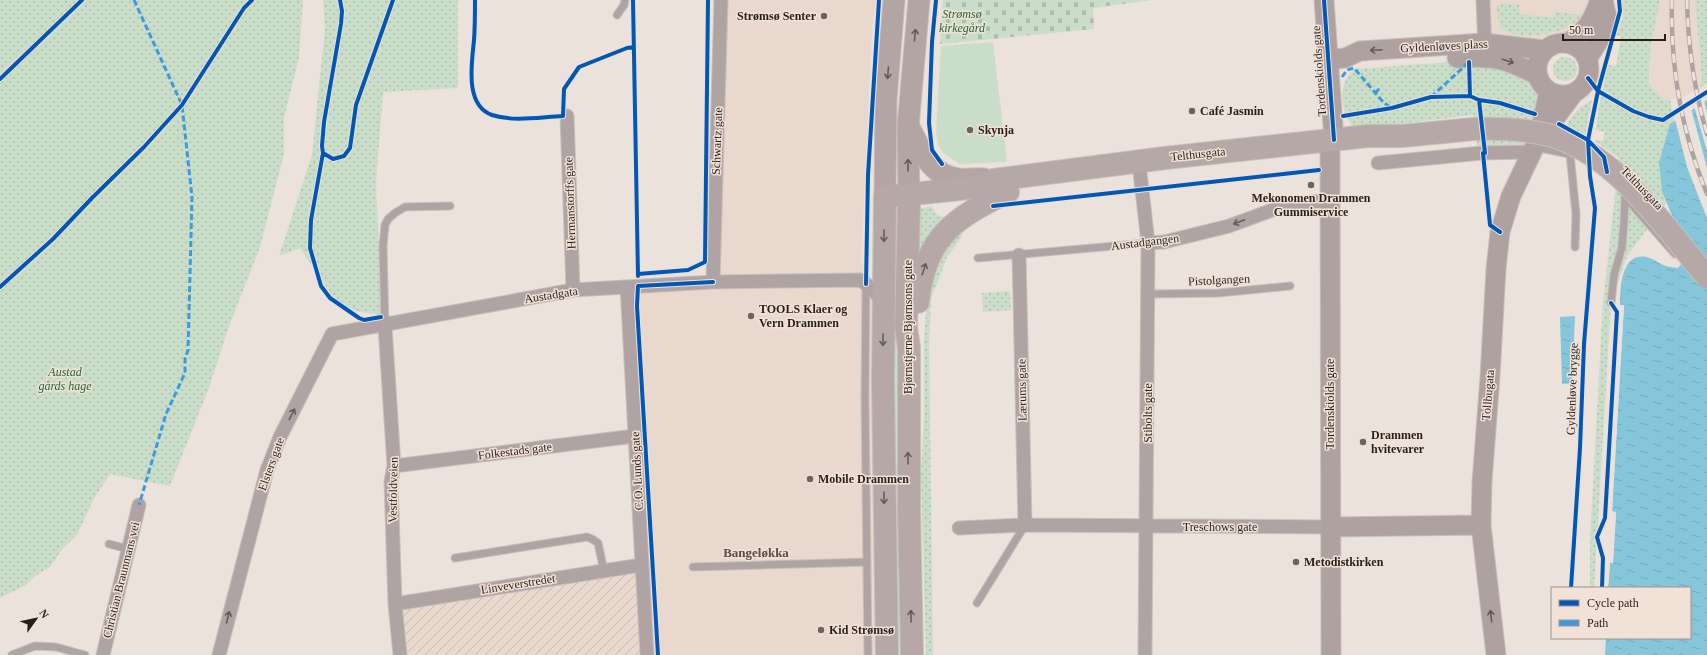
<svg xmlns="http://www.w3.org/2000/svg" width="1707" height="655" font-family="Georgia,serif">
<defs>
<pattern id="industrial-furrows" width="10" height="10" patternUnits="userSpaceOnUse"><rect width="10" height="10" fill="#e9d8cd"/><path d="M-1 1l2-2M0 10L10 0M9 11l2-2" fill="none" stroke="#c8b9af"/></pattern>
<pattern id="grass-dots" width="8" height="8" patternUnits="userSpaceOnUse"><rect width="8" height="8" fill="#caddc8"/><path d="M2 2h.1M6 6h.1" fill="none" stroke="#adbdab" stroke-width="1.8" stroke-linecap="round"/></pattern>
<pattern id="cemetery-stones" width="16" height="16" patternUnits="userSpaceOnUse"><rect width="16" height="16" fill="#caddc8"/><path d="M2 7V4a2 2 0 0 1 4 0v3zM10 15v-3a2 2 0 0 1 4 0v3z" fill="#adbdab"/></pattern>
<pattern id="water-ripples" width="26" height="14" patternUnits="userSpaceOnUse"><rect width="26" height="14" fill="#85c6db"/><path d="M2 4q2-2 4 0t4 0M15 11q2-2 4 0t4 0" fill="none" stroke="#73aabb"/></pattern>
</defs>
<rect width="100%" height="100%" fill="#ebe2dc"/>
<!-- built -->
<path fill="#e9d8cd" d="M 721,0 L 876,0 L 872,28 L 861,262 L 884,301 L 881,655 L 651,655 L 627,287 L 713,282 Z
M 1483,0 L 1600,0 L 1559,43 L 1552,45 L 1492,43 Z
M 1660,0 L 1695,0 L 1702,77 L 1701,87 L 1681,98 L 1664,100 L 1650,83 L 1650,51 Z"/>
<!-- industrial -->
<path fill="url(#industrial-furrows)" d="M 641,565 L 644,655 L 401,655 L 395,604 Z"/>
<!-- grass -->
<path fill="url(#grass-dots)" d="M 0,0 L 303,0 L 299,57 L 284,118 L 284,154 L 260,247 L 228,329 L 210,385 L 170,486 L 110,474 L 93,500 L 77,535 L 62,549 L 50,567 L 35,576 L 26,585 L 0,598 Z
M 323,0 L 458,0 L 458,88 L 383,92 L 376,183 L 382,315 L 355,311 L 333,297 L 300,248 L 279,256 L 312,155 L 325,29 Z
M 1622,0 L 1660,0 L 1650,51 L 1649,83 L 1664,100 L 1670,99 L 1674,122 L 1670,124 L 1659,162 L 1662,192 L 1666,204 L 1627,256 L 1611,303 L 1594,588 L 1590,588 L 1590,540 L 1603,303 L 1619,158 L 1595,141 L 1595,140 L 1603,141 L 1605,132 L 1596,130 L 1599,106 L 1608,65 L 1616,66 L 1621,36 L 1616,35 L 1623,17 Z
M 1695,0 L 1707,0 L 1707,83 L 1701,87 L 1702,77 Z
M 1501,3 L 1520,5 L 1519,14 L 1554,18 L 1555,12 L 1582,15 C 1578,19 1575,23 1570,26 C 1554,35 1515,41 1500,27 L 1496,5 L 1501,5 Z
M1553 69a12 12 0 1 1 24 0a12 12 0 1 1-24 0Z
M 1477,60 L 1534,80 L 1539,101 L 1526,144 L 1477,147 L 1473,115 L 1399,124 L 1353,127 C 1340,112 1337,81 1355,69 Z
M 1592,100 L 1585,136 L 1564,127 L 1579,108 Z
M 932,206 L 937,215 L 947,218 L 918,258 L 917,209 Z
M 961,233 L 962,237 L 947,257 L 931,299 L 929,344 L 933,655 L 926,655 L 921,474 L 924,416 L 924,340 L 927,299 L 937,265 L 950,243 Z
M 1010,291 L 1011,310 L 983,312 L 982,293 Z
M 889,318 L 899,320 L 906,655 L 896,655 Z"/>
<!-- cemetery -->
<path fill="url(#cemetery-stones)" d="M 943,0 L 1152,0 L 1093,8 L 1094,29 L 940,44 Z"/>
<!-- garden -->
<path fill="#caddc8" d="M 993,42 L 1007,162 L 960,164 L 943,153 L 938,145 L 936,131 L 941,46 Z"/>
<!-- water -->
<path fill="url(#water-ripples)" d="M 1707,100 L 1707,655 L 1605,655 L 1606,638 L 1690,638 L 1690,588 L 1608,588 L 1610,562 L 1613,562 L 1616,512 L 1612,512 L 1624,306 L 1620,305 C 1620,289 1621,252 1646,257 C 1652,258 1657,262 1663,265 C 1668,267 1673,267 1678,268 L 1682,263 L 1687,250 L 1662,192 L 1659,162 L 1670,124 Z
M 1575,316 L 1572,383 L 1562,384 L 1560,317 Z"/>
<!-- pier -->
<path fill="#ebe2dc" d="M 1704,100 L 1707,113 L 1707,151 L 1694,106 Z
M 1691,108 L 1707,168 L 1707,218 L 1687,167 L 1675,119 Z
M 1618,305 L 1624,305 L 1612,511 L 1616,512 L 1613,563 L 1610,563 L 1608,588 L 1606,588 L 1608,562 L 1611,560 L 1614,514 L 1610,512 L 1622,307 L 1619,307 Z"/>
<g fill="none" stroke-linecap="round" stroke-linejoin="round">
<!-- lane casing -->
<g stroke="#c6c0bb" stroke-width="9">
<path id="lane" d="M 617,15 L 624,5 L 625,0
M 1535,147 L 1574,155
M 1570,154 L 1576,214 L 1575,247
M 1625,197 L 1675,254
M 978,258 L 1148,243
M 866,284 L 865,398 L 868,655
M 1149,294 L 1219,293 L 1290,286
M 1611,303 L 1614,275 L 1622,247 L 1624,221 L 1625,197 L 1623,189
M 385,326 L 383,246 L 385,225 L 388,219 L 395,213 L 405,207 L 450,206
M 109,544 L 128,549
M 455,558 L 587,537 L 592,539 L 598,543 L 604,571
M 693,567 L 867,562
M 977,603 L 1025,525
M 12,655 L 35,646 L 56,647 L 85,655"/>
</g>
<!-- street casing -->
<g stroke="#c6c0bb" stroke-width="15">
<path id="street" d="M 1483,0 L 1485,50
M 567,116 L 573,290
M 1378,163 L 1482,153 L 1532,152
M 1140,172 L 1148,243 L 1145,655
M 1148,243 L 1164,242 L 1229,226 L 1286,205 L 1330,200
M 1019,255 L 1025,525
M 713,282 L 721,0
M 627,287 L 647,655
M 385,326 L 394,466 L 391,481 L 395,604 L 400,655
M 394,466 L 635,436
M 959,528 L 1025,525 L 1331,527
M 395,604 L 641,565
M 103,655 L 139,505
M 219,655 L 267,470 L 280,437 L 332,334 L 573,290 L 713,282 L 860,280 L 866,284 L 884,301"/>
</g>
<!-- secondary casing -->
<g stroke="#c6c0bb" stroke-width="21">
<path id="secondary" d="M 1324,0 L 1334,140
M1537 69a26 26 0 1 1 52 0a26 26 0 1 1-52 0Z
M 1568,43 C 1587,30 1592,22 1600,0
M 1457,58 C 1493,56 1505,58 1537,75
M 1587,59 L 1603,34 L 1608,22 L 1603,0
M 1328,60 L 1345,58 L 1360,51 L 1484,43 L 1545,50
M 1539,137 L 1549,91
M 1330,152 L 1331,655
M 1331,527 L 1481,525
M 1496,655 L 1481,525 L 1482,482 L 1490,377 L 1496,269 L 1500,232 L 1511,196 L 1532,152 L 1537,142 L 1573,94"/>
</g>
<!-- primary casing -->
<g stroke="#c6c0bb" stroke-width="23">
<path id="primary" d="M 909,127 C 920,148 931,177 959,179 C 967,180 975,178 984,179
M 885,197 L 886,100 L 894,0
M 909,204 L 908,127 L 919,0"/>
</g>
<!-- highway casing -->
<g stroke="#c6c0bb" stroke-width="24">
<path id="highway" d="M 885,197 L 978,187 L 994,180 L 1165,158 L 1368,136 L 1402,136 L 1474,129
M 885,197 L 883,380 L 887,655
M 909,204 L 906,327 L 909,348 L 909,512 L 912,655
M 918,302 C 924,238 954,218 1008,192"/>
</g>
<!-- lane -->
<use href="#lane" stroke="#b0a3a4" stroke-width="7"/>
<!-- street -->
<use href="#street" stroke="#b0a3a4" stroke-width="13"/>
<!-- secondary -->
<use href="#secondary" stroke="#b0a1a1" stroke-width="19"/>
<!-- primary -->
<use href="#primary" stroke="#b2a5a4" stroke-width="21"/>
<!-- highway -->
<use href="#highway" stroke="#b6a8a7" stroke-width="22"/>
<!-- rail casing -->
<g stroke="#ada4a2" stroke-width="4.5">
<path id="rail" d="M 1672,0 C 1670,66 1682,133 1707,194
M 1687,0 C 1688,46 1694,90 1707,134"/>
</g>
<!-- rail -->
<use href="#rail" stroke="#f1e1d6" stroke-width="3" stroke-dasharray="9" stroke-linecap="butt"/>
<!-- highway-bridge casing -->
<g stroke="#c6c0bb" stroke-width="24" stroke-linecap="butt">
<path id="highway-bridge" d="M 1474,129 C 1501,128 1527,129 1553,136 C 1617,156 1665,227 1707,277"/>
</g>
<!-- highway-bridge -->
<use href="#highway-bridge" stroke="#b6a8a7" stroke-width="22"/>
<!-- quiet -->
<path stroke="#3c9bdf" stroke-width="3" stroke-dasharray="6 3" stroke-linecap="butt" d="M 134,0 L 182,105 L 192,197 L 188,350 L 185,359 L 185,373 L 166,414 L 139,505
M 1342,77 L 1347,70 L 1354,68 L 1384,103 L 1392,108
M 1375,93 L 1381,87
M 1431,97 L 1469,62"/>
<!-- cycleway casing -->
<g stroke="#f1e1d6" stroke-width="6">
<path id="cycleway" d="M 340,0 L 342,11 L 341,24 L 324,122 L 322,146 L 323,153 L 333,159 L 344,156 L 350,148 L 356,105 L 393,0
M 475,0 C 475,13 475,27 474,40 C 472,62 464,105 492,115 C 514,122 540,117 563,116 L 564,89 L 579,67 L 627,48 L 634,47
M 633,0 L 638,276
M 936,0 L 932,42 L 929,123 L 932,150 L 942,164
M 1324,0 L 1334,140
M 1469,62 L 1470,96 L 1479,100 L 1500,103 L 1535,114
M 1588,78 L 1598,91 L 1633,111 L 1649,117 L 1663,120 L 1707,92
M 0,79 L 82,0
M 1479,100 L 1485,153
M 1343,116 L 1392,108 L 1431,97 L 1470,96
M 1559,124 L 1588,140 L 1604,157 L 1607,172
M 323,153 L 311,220 L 310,248 L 321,286 L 330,298 L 359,318 L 364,320 L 381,317
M 1483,153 L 1490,225 L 1500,232
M 993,206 L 1319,170
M 638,274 L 688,270 L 705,262 L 708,0
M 866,284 L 868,175 L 879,0
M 0,287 L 53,239 L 92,198 L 144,147 L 182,105 L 244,8 L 252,0
M 1571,588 L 1580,448 L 1584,344 L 1595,208 L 1590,176 L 1588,140 L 1598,91 L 1620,11 L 1619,0
M 1602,588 L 1603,558 L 1597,537 L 1605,518 L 1617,312 L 1611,303
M 658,655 L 637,306 L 638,286 L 713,282"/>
</g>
<!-- cycleway -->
<use href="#cycleway" stroke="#0057b8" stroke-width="4"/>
</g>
<!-- one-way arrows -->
<defs><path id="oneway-shaft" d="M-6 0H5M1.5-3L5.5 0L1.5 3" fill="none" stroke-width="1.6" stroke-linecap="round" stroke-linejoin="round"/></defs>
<g stroke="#645b59">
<use href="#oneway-shaft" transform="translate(915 35) rotate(-85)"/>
<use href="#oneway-shaft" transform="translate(888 73) rotate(94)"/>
<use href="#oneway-shaft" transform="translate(908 165) rotate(-89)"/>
</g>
<g stroke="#645a57">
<use href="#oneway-shaft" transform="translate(1376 50) rotate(177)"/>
<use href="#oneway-shaft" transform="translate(1508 61) rotate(18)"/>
<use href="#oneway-shaft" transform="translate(1491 616) rotate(-97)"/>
</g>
<g stroke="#645a59">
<use href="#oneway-shaft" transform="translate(1239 222) rotate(159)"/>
<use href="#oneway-shaft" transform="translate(292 414) rotate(-63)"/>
<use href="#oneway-shaft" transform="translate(228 617) rotate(-76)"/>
</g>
<g stroke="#665d5a">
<use href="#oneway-shaft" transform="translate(884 236) rotate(91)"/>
<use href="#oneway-shaft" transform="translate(924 269) rotate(-72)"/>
<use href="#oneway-shaft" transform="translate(883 340) rotate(91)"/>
<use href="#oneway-shaft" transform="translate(908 458) rotate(-91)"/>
<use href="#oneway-shaft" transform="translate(884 498) rotate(89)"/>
<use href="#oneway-shaft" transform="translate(911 616) rotate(-91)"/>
</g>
<!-- markers -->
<g fill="#6a635f" stroke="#f1e1d6" stroke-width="1.5">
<circle cx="824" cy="16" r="4"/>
<circle cx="1192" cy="111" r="4"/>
<circle cx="970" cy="130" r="4"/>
<circle cx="1311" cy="185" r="4"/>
<circle cx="751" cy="316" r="4"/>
<circle cx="1363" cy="442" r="4"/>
<circle cx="810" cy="479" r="4"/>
<circle cx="1296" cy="562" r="4"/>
<circle cx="821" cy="630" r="4"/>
</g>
<g text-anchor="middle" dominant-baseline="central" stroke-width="3" stroke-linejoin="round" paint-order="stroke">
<!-- park labels -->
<g font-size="12" font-style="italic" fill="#1d6635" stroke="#f1e1d6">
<text x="962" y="14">Strømsø<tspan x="962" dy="14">kirkegård</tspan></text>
<text x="65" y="372">Austad<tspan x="65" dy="14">gårds hage</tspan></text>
</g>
<!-- poi labels -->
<g font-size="12" font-weight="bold" fill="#251f1b" stroke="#f1e1d6" text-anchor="start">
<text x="816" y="16" text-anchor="end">Strømsø Senter</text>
<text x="1200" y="111">Café Jasmin</text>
<text x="978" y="130">Skynja</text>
<text x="1311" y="198" text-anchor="middle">Mekonomen Drammen<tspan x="1311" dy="14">Gummiservice</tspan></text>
<text x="759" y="309">TOOLS Klaer og<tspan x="759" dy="14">Vern Drammen</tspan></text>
<text x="1371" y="435">Drammen<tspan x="1371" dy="14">hvitevarer</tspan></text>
<text x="818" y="479">Mobile Drammen</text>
<text x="1304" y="562">Metodistkirken</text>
<text x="829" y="630">Kid Strømsø</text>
</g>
<!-- street labels -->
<g font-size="12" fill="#251f1b" stroke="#f1e1d6">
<text transform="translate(1444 46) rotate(-3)">Gyldenløves plass</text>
<text transform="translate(1319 71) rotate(-94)">Tordenskiolds gate</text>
<text transform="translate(717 141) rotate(-88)">Schwartz gate</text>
<text transform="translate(1198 154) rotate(-6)">Telthusgata</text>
<text transform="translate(1642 188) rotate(46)">Telthusgata</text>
<text transform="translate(570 203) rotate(-92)">Hermanstorffs gate</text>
<text transform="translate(1145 242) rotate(-7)">Austadgangen</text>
<text transform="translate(1219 280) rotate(-3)">Pistolgangen</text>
<text transform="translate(551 295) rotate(-9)">Austadgata</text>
<text transform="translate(908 327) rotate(-90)">Bjørnstjerne Bjørnsons gate</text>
<text transform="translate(1572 389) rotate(-88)">Gyldenløve brygge</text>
<text transform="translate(1022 390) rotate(-91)">Lærums gate</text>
<text transform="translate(1488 395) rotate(-85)">Tollbugata</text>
<text transform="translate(1330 404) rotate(-90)">Tordenskiolds gate</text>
<text transform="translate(1148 413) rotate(-90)">Stibolts gate</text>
<text transform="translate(515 451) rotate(-7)">Folkestads gate</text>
<text transform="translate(271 464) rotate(-70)">Elsters gate</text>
<text transform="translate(637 471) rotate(-93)">C.O. Lunds gate</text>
<text transform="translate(393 490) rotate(-89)">Vestfoldveien</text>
<text x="1220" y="527">Treschows gate</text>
<text transform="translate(121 580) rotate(-76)">Christian Braunmans vei</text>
<text transform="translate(518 584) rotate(-9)">Linveverstredet</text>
</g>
<!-- neighbourhood labels -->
<g font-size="13" font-weight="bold" fill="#594c43" stroke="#f1e1d6">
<text x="756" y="552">Bangeløkka</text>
</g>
</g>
<!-- legend -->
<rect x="1551" y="587" width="140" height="52" fill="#f1e1d6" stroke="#9f938b"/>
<rect x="1559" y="600" width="20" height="6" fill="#0057b8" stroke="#9f938b"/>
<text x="1587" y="607" font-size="12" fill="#251f1b">Cycle path</text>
<rect x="1559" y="620" width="20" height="6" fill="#3c9bdf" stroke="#9f938b"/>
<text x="1587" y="627" font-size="12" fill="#251f1b">Path</text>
<!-- north arrow -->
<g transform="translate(36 619) rotate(57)" stroke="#f1e1d6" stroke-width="3" paint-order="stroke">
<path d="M0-3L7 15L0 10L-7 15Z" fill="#251f1b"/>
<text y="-6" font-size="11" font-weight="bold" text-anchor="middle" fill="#251f1b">N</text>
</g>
<!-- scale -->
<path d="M1563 34v6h102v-6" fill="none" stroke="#251f1b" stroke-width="2"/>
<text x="1569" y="34" font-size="12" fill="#251f1b" stroke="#f1e1d6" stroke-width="3" paint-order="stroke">50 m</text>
</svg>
